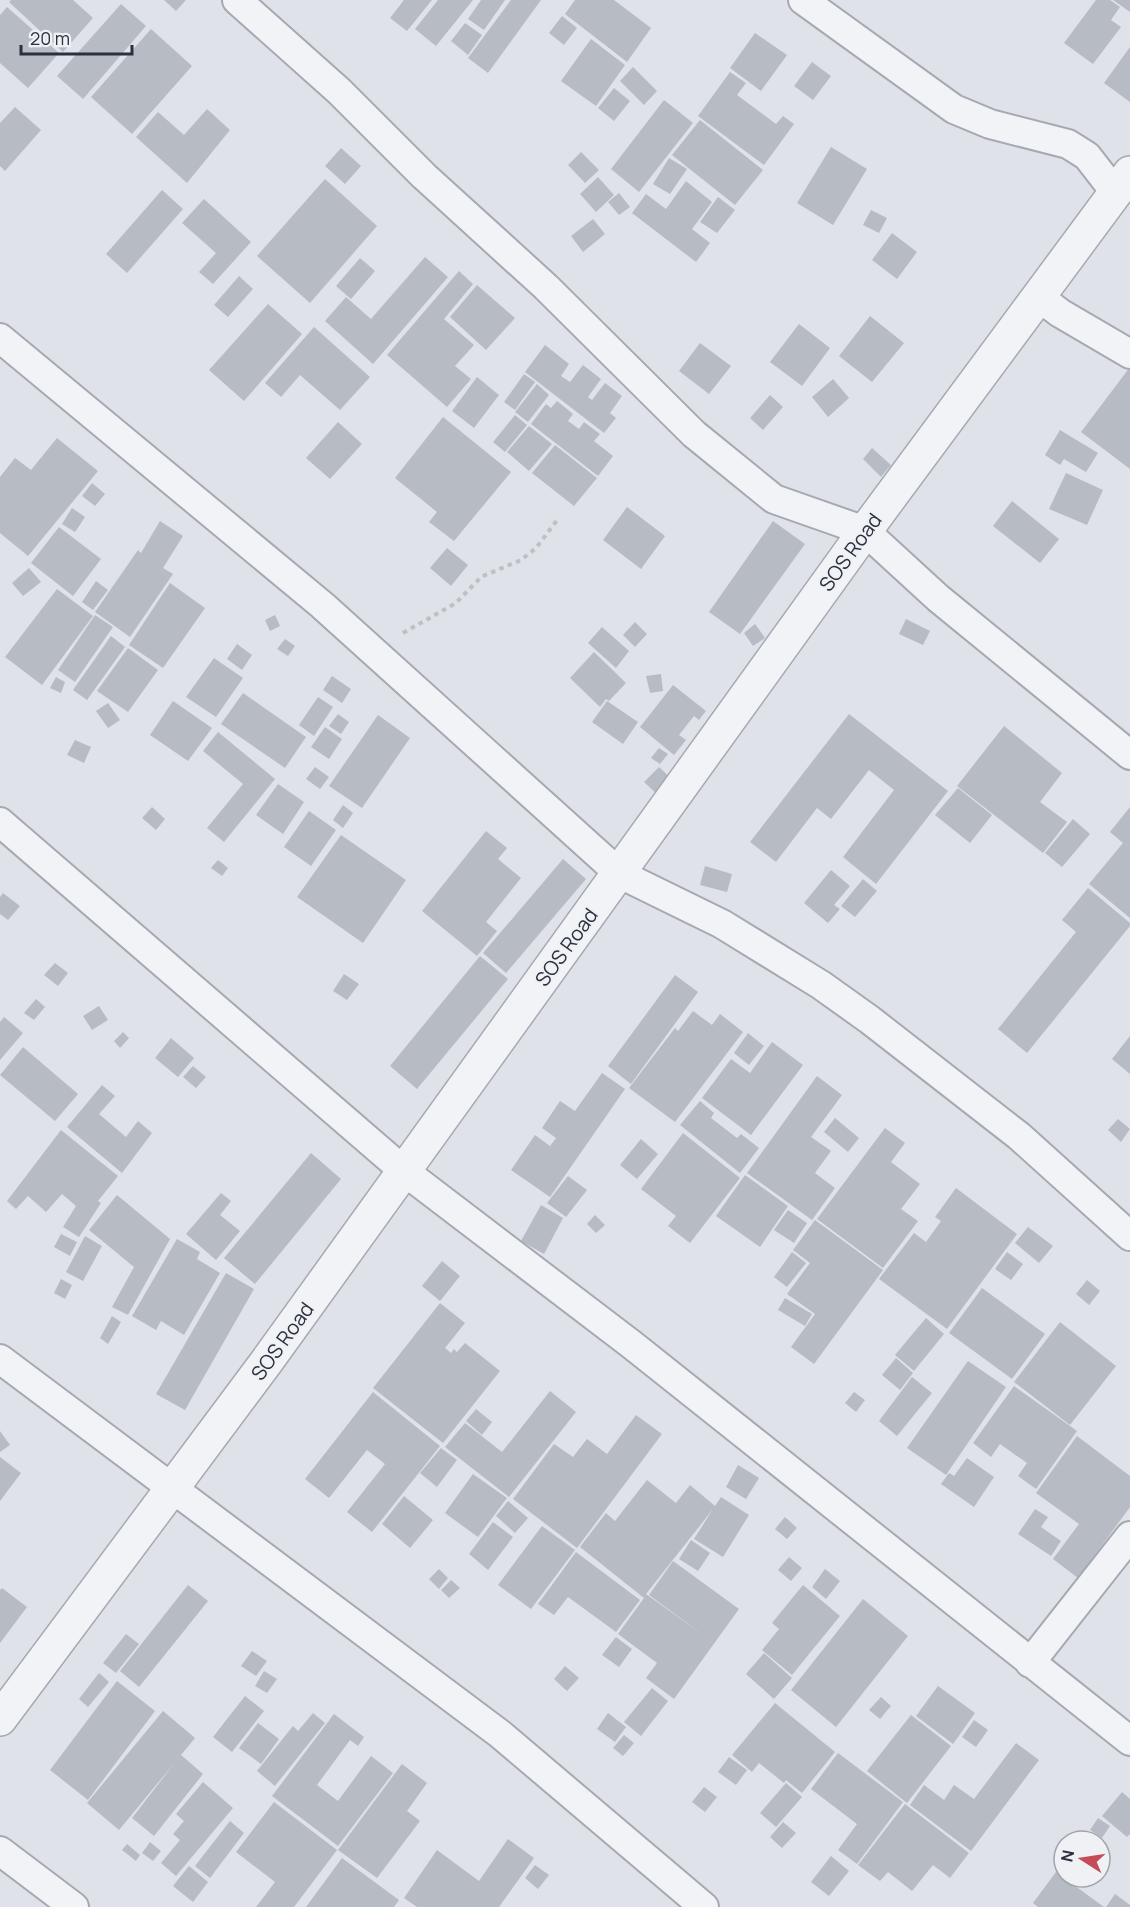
<svg xmlns="http://www.w3.org/2000/svg" width="1130" height="1907" font-family="Manrope,sans-serif">
<rect width="100%" height="100%" fill="#dfe2e8"/>
<!-- building -->
<path fill="#b7bbc4" d="M 11,0 L 73,0 L 93,18 L 63,52 L 9,2 Z
M 164,0 L 186,0 L 176,11 Z
M 404,0 L 432,0 L 407,31 L 390,18 Z
M 438,0 L 473,0 L 436,46 L 415,29 Z
M 481,0 L 505,0 L 484,30 L 468,19 Z
M 511,0 L 541,0 L 488,73 L 468,58 Z
M 575,0 L 614,0 L 651,28 L 627,62 L 565,14 Z
M 1096,0 L 1110,0 L 1120,7 L 1111,20 L 1121,27 L 1093,64 L 1064,43 Z
M 1113,0 L 1130,0 L 1130,12 Z
M 121,4 L 146,26 L 83,99 L 57,76 Z
M 7,7 L 59,53 L 28,88 L 0,63 L 0,15 Z
M 562,16 L 577,28 L 564,45 L 549,33 Z
M 465,23 L 482,35 L 468,55 L 451,41 Z
M 151,29 L 192,66 L 132,134 L 91,97 Z
M 755,33 L 787,55 L 761,91 L 730,68 Z
M 591,39 L 625,65 L 596,106 L 561,81 Z
M 1130,47 L 1130,102 L 1104,83 Z
M 812,62 L 831,76 L 813,100 L 794,86 Z
M 633,67 L 657,91 L 644,105 L 620,81 Z
M 730,72 L 746,83 L 737,95 L 776,124 L 783,116 L 794,124 L 764,165 L 698,116 Z
M 614,88 L 630,101 L 614,121 L 598,108 Z
M 664,100 L 693,123 L 639,192 L 611,169 Z
M 15,107 L 41,130 L 5,171 L 0,166 L 0,123 Z
M 207,109 L 230,130 L 187,183 L 136,137 L 158,112 L 184,135 Z
M 700,120 L 763,170 L 735,205 L 672,155 Z
M 831,147 L 867,169 L 833,225 L 797,203 Z
M 341,148 L 361,166 L 345,184 L 325,166 Z
M 581,152 L 599,170 L 585,183 L 568,165 Z
M 669,158 L 687,169 L 670,194 L 653,184 Z
M 598,177 L 614,195 L 596,212 L 580,194 Z
M 325,179 L 377,226 L 310,303 L 257,256 Z
M 686,181 L 712,202 L 692,229 L 710,243 L 696,262 L 632,213 L 646,194 L 666,209 Z
M 162,190 L 183,209 L 127,273 L 106,254 Z
M 619,193 L 630,207 L 619,215 L 608,202 Z
M 718,197 L 735,210 L 717,233 L 700,222 Z
M 204,199 L 251,242 L 213,284 L 199,272 L 216,253 L 182,223 Z
M 871,210 L 887,218 L 879,233 L 863,225 Z
M 593,219 L 605,234 L 583,252 L 571,236 Z
M 892,233 L 917,252 L 897,279 L 872,260 Z
M 425,257 L 448,277 L 373,364 L 325,321 L 346,297 L 371,319 Z
M 360,258 L 375,271 L 351,299 L 336,286 Z
M 459,271 L 473,284 L 444,319 L 474,345 L 455,366 L 471,379 L 447,407 L 387,355 Z
M 239,276 L 253,289 L 228,317 L 214,305 Z
M 477,285 L 515,318 L 486,350 L 450,317 Z
M 268,304 L 302,334 L 244,401 L 209,370 Z
M 870,316 L 904,343 L 872,382 L 839,356 Z
M 799,324 L 830,348 L 802,386 L 770,362 Z
M 314,327 L 370,377 L 340,410 L 300,375 L 281,397 L 265,383 Z
M 700,343 L 731,366 L 709,394 L 679,371 Z
M 545,345 L 569,364 L 561,376 L 570,382 L 583,365 L 601,379 L 588,397 L 592,400 L 605,383 L 622,396 L 610,413 L 616,418 L 604,433 L 525,372 Z
M 1130,367 L 1130,469 L 1081,432 Z
M 524,374 L 535,382 L 515,410 L 504,402 Z
M 477,377 L 499,395 L 474,428 L 452,411 Z
M 833,379 L 849,398 L 828,417 L 812,397 Z
M 537,384 L 549,395 L 528,422 L 515,412 Z
M 770,395 L 783,407 L 763,430 L 750,418 Z
M 557,401 L 573,414 L 568,421 L 579,429 L 584,422 L 600,434 L 594,441 L 613,456 L 598,476 L 531,424 L 546,404 L 551,408 Z
M 515,415 L 527,425 L 505,452 L 493,442 Z
M 443,417 L 511,472 L 454,541 L 429,522 L 437,512 L 395,478 Z
M 338,422 L 362,444 L 330,479 L 306,458 Z
M 529,426 L 552,444 L 529,471 L 507,452 Z
M 1060,430 L 1098,453 L 1086,472 L 1064,459 L 1060,465 L 1045,455 Z
M 57,438 L 98,471 L 28,556 L 0,533 L 0,477 L 15,458 L 31,470 Z
M 555,445 L 597,478 L 574,506 L 532,473 Z
M 872,448 L 891,465 L 881,477 L 863,459 Z
M 1066,473 L 1103,490 L 1087,525 L 1049,509 Z
M 92,483 L 105,494 L 95,506 L 82,496 Z
M 1012,501 L 1059,539 L 1040,563 L 993,526 Z
M 627,507 L 665,536 L 641,569 L 603,540 Z
M 72,508 L 85,517 L 75,532 L 62,524 Z
M 160,521 L 183,536 L 163,568 L 173,574 L 130,637 L 95,612 L 138,550 L 141,553 Z
M 773,521 L 805,544 L 740,634 L 709,612 Z
M 59,527 L 101,559 L 73,596 L 31,563 Z
M 447,548 L 468,565 L 451,586 L 430,568 Z
M 29,568 L 41,582 L 23,596 L 12,583 Z
M 96,581 L 108,590 L 93,610 L 82,602 Z
M 170,583 L 205,608 L 163,668 L 129,645 Z
M 57,589 L 93,616 L 42,685 L 5,657 Z
M 95,615 L 113,627 L 75,682 L 58,670 Z
M 275,615 L 280,626 L 270,631 L 265,620 Z
M 906,619 L 930,631 L 923,645 L 899,634 Z
M 635,622 L 647,634 L 635,647 L 623,635 Z
M 755,624 L 765,638 L 753,646 L 744,633 Z
M 602,627 L 629,651 L 616,668 L 588,643 Z
M 111,636 L 125,647 L 87,700 L 73,690 Z
M 285,639 L 295,646 L 288,656 L 277,649 Z
M 237,644 L 252,655 L 242,670 L 227,659 Z
M 128,648 L 158,670 L 128,712 L 97,691 Z
M 594,652 L 626,683 L 609,701 L 606,699 L 600,707 L 570,678 Z
M 214,658 L 243,678 L 216,717 L 186,697 Z
M 661,674 L 663,691 L 650,693 L 646,676 Z
M 332,676 L 351,689 L 342,703 L 323,690 Z
M 56,677 L 65,682 L 61,693 L 50,688 Z
M 673,685 L 706,711 L 699,720 L 694,716 L 679,735 L 686,740 L 674,755 L 640,727 Z
M 243,693 L 306,737 L 285,768 L 221,724 Z
M 318,697 L 333,707 L 314,736 L 299,725 Z
M 173,701 L 212,728 L 188,761 L 150,735 Z
M 607,701 L 638,722 L 623,744 L 592,722 Z
M 108,703 L 120,720 L 108,728 L 96,711 Z
M 338,714 L 349,722 L 341,734 L 329,726 Z
M 849,714 L 948,791 L 876,884 L 843,857 L 894,790 L 869,770 L 831,819 L 817,808 L 776,862 L 750,842 Z
M 378,715 L 410,738 L 362,808 L 329,786 Z
M 1004,726 L 1062,773 L 1040,802 L 1067,822 L 1043,853 L 957,786 Z
M 325,727 L 342,739 L 329,759 L 311,747 Z
M 218,732 L 275,779 L 224,842 L 207,828 L 243,784 L 203,751 Z
M 75,740 L 91,747 L 84,763 L 67,755 Z
M 659,748 L 668,754 L 660,764 L 651,758 Z
M 315,767 L 329,777 L 320,789 L 306,779 Z
M 659,767 L 674,781 L 659,796 L 644,782 Z
M 278,784 L 304,802 L 283,834 L 256,815 Z
M 958,788 L 992,815 L 970,843 L 935,815 Z
M 343,805 L 353,813 L 343,828 L 333,820 Z
M 152,807 L 165,819 L 156,830 L 142,818 Z
M 1130,807 L 1130,918 L 1089,884 L 1123,843 L 1110,832 Z
M 309,811 L 336,830 L 311,866 L 284,847 Z
M 1073,819 L 1090,834 L 1062,867 L 1045,853 Z
M 486,831 L 507,848 L 498,859 L 521,878 L 486,922 L 497,931 L 477,956 L 422,911 Z
M 341,835 L 406,880 L 363,943 L 297,897 Z
M 563,859 L 586,879 L 506,973 L 483,953 Z
M 218,860 L 228,868 L 222,876 L 211,868 Z
M 705,866 L 732,874 L 727,892 L 700,885 Z
M 831,870 L 850,886 L 834,905 L 840,909 L 828,923 L 804,903 Z
M 863,879 L 877,891 L 855,917 L 841,906 Z
M 1088,888 L 1130,923 L 1130,926 L 1027,1053 L 998,1029 L 1076,932 L 1062,920 Z
M 3,893 L 20,906 L 8,920 L 0,914 L 0,897 Z
M 480,956 L 508,979 L 417,1089 L 390,1066 Z
M 55,963 L 68,973 L 58,986 L 44,975 Z
M 344,974 L 359,984 L 347,1000 L 333,991 Z
M 675,975 L 698,992 L 631,1084 L 608,1066 Z
M 36,999 L 45,1007 L 34,1020 L 24,1013 Z
M 99,1006 L 108,1020 L 92,1030 L 83,1016 Z
M 693,1011 L 712,1025 L 720,1014 L 743,1032 L 675,1122 L 629,1088 L 675,1028 L 678,1031 Z
M 4,1017 L 23,1033 L 0,1060 L 0,1022 Z
M 123,1032 L 129,1038 L 120,1048 L 114,1041 Z
M 748,1033 L 764,1046 L 749,1065 L 734,1053 Z
M 1130,1036 L 1130,1074 L 1112,1059 Z
M 171,1038 L 194,1058 L 178,1077 L 155,1058 Z
M 772,1042 L 803,1065 L 751,1135 L 702,1098 L 731,1059 L 750,1073 Z
M 23,1047 L 78,1094 L 55,1121 L 0,1075 Z
M 193,1066 L 206,1077 L 196,1088 L 183,1077 Z
M 602,1073 L 625,1089 L 550,1197 L 511,1170 L 535,1135 L 550,1146 L 556,1138 L 542,1128 L 560,1101 L 575,1111 Z
M 817,1076 L 842,1095 L 811,1137 L 831,1151 L 815,1173 L 835,1188 L 812,1220 L 747,1173 Z
M 102,1085 L 115,1096 L 99,1114 L 126,1137 L 138,1121 L 152,1133 L 122,1173 L 67,1127 Z
M 700,1101 L 714,1113 L 711,1118 L 737,1138 L 741,1134 L 759,1148 L 740,1173 L 680,1125 Z
M 835,1118 L 859,1138 L 848,1152 L 824,1132 Z
M 1118,1119 L 1130,1129 L 1121,1142 L 1108,1130 Z
M 885,1128 L 905,1143 L 891,1162 L 920,1184 L 901,1209 L 918,1221 L 883,1268 L 817,1219 Z
M 61,1130 L 118,1176 L 98,1201 L 101,1203 L 79,1237 L 63,1227 L 76,1206 L 62,1194 L 46,1212 L 28,1196 L 16,1209 L 7,1201 Z
M 683,1133 L 740,1178 L 690,1243 L 668,1226 L 676,1216 L 641,1189 Z
M 641,1139 L 658,1154 L 637,1179 L 620,1165 Z
M 311,1153 L 341,1179 L 255,1284 L 224,1258 Z
M 745,1175 L 788,1206 L 760,1247 L 716,1216 Z
M 568,1176 L 587,1190 L 566,1217 L 547,1203 Z
M 956,1188 L 1017,1234 L 947,1329 L 879,1279 L 914,1233 L 926,1242 L 941,1221 L 935,1217 Z
M 221,1193 L 231,1201 L 220,1215 L 240,1231 L 216,1260 L 186,1234 Z
M 117,1195 L 170,1239 L 128,1315 L 112,1307 L 134,1267 L 89,1230 Z
M 541,1205 L 563,1218 L 544,1254 L 521,1241 Z
M 788,1210 L 807,1223 L 794,1243 L 774,1230 Z
M 595,1215 L 605,1225 L 596,1233 L 587,1224 Z
M 815,1220 L 883,1270 L 814,1364 L 791,1347 L 815,1314 L 787,1294 L 810,1263 L 793,1250 Z
M 1028,1227 L 1053,1246 L 1039,1263 L 1015,1243 Z
M 61,1234 L 77,1242 L 70,1256 L 54,1247 Z
M 85,1236 L 102,1246 L 83,1281 L 66,1272 Z
M 177,1239 L 200,1252 L 197,1259 L 220,1273 L 184,1335 L 161,1321 L 156,1330 L 132,1316 Z
M 792,1252 L 806,1263 L 787,1287 L 774,1277 Z
M 1007,1252 L 1023,1264 L 1011,1280 L 995,1269 Z
M 442,1261 L 460,1276 L 440,1301 L 422,1286 Z
M 226,1273 L 254,1289 L 185,1410 L 156,1394 Z
M 61,1279 L 72,1285 L 65,1299 L 54,1293 Z
M 1087,1280 L 1100,1291 L 1089,1305 L 1076,1294 Z
M 982,1288 L 1045,1334 L 1012,1379 L 949,1333 Z
M 785,1298 L 812,1314 L 805,1326 L 778,1310 Z
M 440,1303 L 465,1323 L 445,1348 L 451,1353 L 454,1349 L 457,1352 L 465,1343 L 500,1371 L 443,1443 L 373,1388 Z
M 112,1316 L 121,1322 L 108,1344 L 100,1338 Z
M 926,1318 L 944,1334 L 914,1371 L 895,1355 Z
M 1060,1322 L 1116,1366 L 1070,1425 L 1014,1382 Z
M 896,1358 L 913,1373 L 900,1390 L 882,1375 Z
M 968,1361 L 1006,1387 L 946,1475 L 907,1448 Z
M 912,1377 L 932,1393 L 897,1436 L 879,1421 Z
M 1014,1386 L 1077,1431 L 1036,1489 L 1018,1476 L 1027,1463 L 1000,1444 L 991,1457 L 973,1443 Z
M 550,1391 L 576,1412 L 509,1497 L 445,1447 L 465,1423 L 502,1452 Z
M 373,1392 L 440,1446 L 372,1532 L 347,1512 L 385,1464 L 367,1450 L 329,1498 L 305,1479 Z
M 854,1392 L 865,1400 L 856,1412 L 845,1403 Z
M 476,1409 L 492,1422 L 482,1435 L 466,1421 Z
M 636,1415 L 662,1434 L 577,1548 L 513,1499 L 554,1444 L 573,1457 L 587,1439 L 607,1454 Z
M 0,1431 L 10,1445 L 0,1452 Z
M 1077,1436 L 1130,1476 L 1130,1507 L 1078,1578 L 1053,1559 L 1079,1524 L 1036,1493 Z
M 441,1448 L 457,1460 L 437,1487 L 420,1473 Z
M 0,1457 L 21,1473 L 0,1501 Z
M 967,1458 L 994,1477 L 974,1507 L 941,1484 L 949,1473 L 954,1476 Z
M 738,1465 L 759,1478 L 746,1499 L 726,1487 Z
M 473,1474 L 507,1498 L 478,1537 L 445,1513 Z
M 647,1480 L 676,1503 L 690,1485 L 715,1506 L 721,1497 L 749,1515 L 723,1557 L 694,1539 L 713,1509 L 646,1594 L 706,1637 L 649,1595 L 673,1561 L 739,1609 L 674,1699 L 646,1678 L 657,1663 L 618,1634 L 644,1598 L 580,1547 L 606,1513 L 615,1521 Z
M 404,1496 L 433,1520 L 410,1548 L 382,1524 Z
M 508,1501 L 528,1518 L 515,1533 L 496,1516 Z
M 1035,1509 L 1048,1517 L 1041,1527 L 1061,1541 L 1051,1556 L 1018,1534 Z
M 785,1517 L 797,1528 L 787,1539 L 775,1529 Z
M 493,1522 L 513,1537 L 488,1570 L 469,1554 Z
M 542,1526 L 575,1550 L 531,1609 L 498,1585 Z
M 691,1540 L 710,1553 L 698,1571 L 679,1559 Z
M 576,1552 L 640,1600 L 616,1632 L 568,1597 L 554,1615 L 538,1604 Z
M 789,1557 L 802,1568 L 791,1581 L 778,1570 Z
M 439,1569 L 448,1578 L 439,1589 L 429,1579 Z
M 825,1569 L 840,1581 L 826,1599 L 812,1587 Z
M 451,1580 L 460,1588 L 449,1598 L 441,1590 Z
M 188,1585 L 208,1601 L 139,1687 L 120,1671 Z
M 803,1585 L 840,1616 L 792,1675 L 762,1650 L 779,1629 L 772,1623 Z
M 2,1588 L 27,1607 L 0,1643 L 0,1590 Z
M 863,1599 L 908,1636 L 836,1727 L 791,1690 Z
M 126,1634 L 139,1644 L 116,1673 L 103,1663 Z
M 616,1637 L 632,1649 L 619,1667 L 602,1655 Z
M 252,1651 L 267,1661 L 256,1676 L 241,1666 Z
M 764,1653 L 792,1678 L 774,1699 L 746,1674 Z
M 565,1666 L 579,1678 L 567,1691 L 554,1679 Z
M 264,1671 L 277,1679 L 267,1693 L 255,1686 Z
M 99,1673 L 109,1682 L 88,1707 L 79,1699 Z
M 117,1681 L 155,1711 L 88,1800 L 50,1770 Z
M 938,1686 L 975,1713 L 953,1744 L 916,1716 Z
M 652,1688 L 668,1701 L 641,1736 L 624,1722 Z
M 245,1696 L 264,1711 L 232,1752 L 213,1737 Z
M 881,1697 L 891,1706 L 880,1719 L 869,1710 Z
M 775,1703 L 835,1752 L 802,1793 L 786,1780 L 784,1783 L 759,1763 L 752,1772 L 732,1755 Z
M 163,1711 L 195,1738 L 181,1755 L 203,1774 L 154,1836 L 132,1818 L 176,1761 L 119,1830 L 87,1803 Z
M 313,1713 L 325,1723 L 275,1786 L 257,1771 L 293,1726 L 298,1731 Z
M 608,1713 L 626,1727 L 615,1742 L 597,1729 Z
M 334,1714 L 364,1737 L 358,1746 L 350,1740 L 317,1785 L 338,1801 L 371,1756 L 393,1773 L 338,1846 L 272,1796 Z
M 911,1715 L 951,1746 L 907,1803 L 867,1771 Z
M 974,1720 L 988,1730 L 976,1747 L 962,1737 Z
M 258,1723 L 279,1739 L 261,1764 L 239,1748 Z
M 624,1735 L 634,1743 L 623,1756 L 613,1748 Z
M 1016,1743 L 1039,1760 L 971,1851 L 910,1805 L 924,1785 L 944,1800 L 954,1785 L 974,1799 Z
M 838,1753 L 903,1802 L 857,1864 L 838,1850 L 857,1824 L 811,1789 Z
M 729,1757 L 747,1770 L 736,1785 L 718,1772 Z
M 402,1764 L 427,1783 L 407,1811 L 420,1821 L 377,1878 L 338,1850 Z
M 203,1782 L 233,1808 L 176,1876 L 161,1863 L 180,1840 L 173,1834 L 184,1821 L 176,1814 Z
M 786,1783 L 802,1797 L 776,1827 L 760,1813 Z
M 704,1787 L 717,1797 L 705,1812 L 692,1802 Z
M 1122,1792 L 1130,1799 L 1130,1834 L 1127,1837 L 1102,1816 Z
M 274,1802 L 337,1850 L 294,1907 L 256,1907 L 275,1882 L 236,1852 Z
M 905,1804 L 969,1853 L 950,1878 L 933,1865 L 912,1891 L 888,1872 L 880,1881 L 858,1865 Z
M 1098,1818 L 1110,1826 L 1102,1838 L 1090,1830 Z
M 230,1821 L 244,1833 L 210,1878 L 195,1866 Z
M 783,1822 L 796,1833 L 782,1848 L 770,1837 Z
M 508,1839 L 534,1858 L 499,1907 L 417,1907 L 404,1898 L 437,1850 L 479,1881 Z
M 150,1842 L 161,1851 L 153,1861 L 142,1853 Z
M 127,1844 L 140,1855 L 136,1861 L 122,1850 Z
M 831,1856 L 849,1871 L 829,1896 L 811,1882 Z
M 342,1858 L 399,1900 L 394,1907 L 306,1907 Z
M 535,1865 L 549,1875 L 538,1889 L 525,1878 Z
M 189,1866 L 208,1882 L 193,1902 L 173,1886 Z
M 1056,1872 L 1104,1907 L 1038,1907 L 1033,1903 Z
M 1115,1894 L 1130,1905 L 1130,1907 L 1106,1907 Z"/>
<g fill="none" stroke-linecap="round" stroke-linejoin="round">
<!-- minor casing -->
<g stroke="#a5a9b2" stroke-width="32">
<path id="minor" d="M 237,0 L 339,91 L 424,176 L 546,287 L 694,434 L 774,499 L 865,531 L 938,598 L 1130,755
M 803,0 L 954,109 L 990,124 L 1068,144 L 1087,156 L 1115,192
M 1039,297 L 1060,313 L 1130,354
M 0,338 L 322,605 L 620,874 L 722,924 L 821,985 L 870,1020 L 1019,1136 L 1130,1236
M 0,822 L 404,1171 L 631,1344 L 1130,1741
M 0,1359 L 500,1734 L 704,1907
M 1030,1663 L 1130,1536
M 0,1851 L 74,1907"/>
</g>
<!-- tertiary casing -->
<g stroke="#a5a9b2" stroke-width="36">
<path id="tertiary" d="M 0,1719 L 267,1361 L 865,531 L 1130,173"/>
</g>
<!-- path -->
<path stroke="#bec0c6" stroke-width="4" stroke-dasharray="4.5 4.5" stroke-linecap="butt" d="M 403,633 L 456,603 L 481,577 L 521,560 L 536,548 L 558,519"/>
<!-- minor -->
<use href="#minor" stroke="#f2f3f6" stroke-width="28"/>
<!-- tertiary -->
<use href="#tertiary" stroke="#f2f3f6" stroke-width="33"/>
</g>
<g text-anchor="middle" dominant-baseline="central" stroke-width="4.5" stroke-linejoin="round" paint-order="stroke">
<!-- street labels -->
<g font-size="20" fill="#29303e" stroke="#eff1f5">
<text transform="translate(850 552) rotate(-54)">SOS Road</text>
<text transform="translate(566 947) rotate(-54)">SOS Road</text>
<text transform="translate(282 1341) rotate(-54)">SOS Road</text>
</g>
</g>
<!-- north arrow -->
<g transform="translate(1082 1859) rotate(282)"><circle r="28" fill="#eff1f5" stroke="#a0a4ac" stroke-width="1.5"/>
<path d="M0-4.5L10 22L0 15L-10 22Z" fill="#c64b59"/>
<text y="-9" font-size="16" font-weight="bold" text-anchor="middle" fill="#29303e">N</text>
</g>
<!-- scale -->
<path d="M21 45v9h111v-9" fill="none" stroke="#29303e" stroke-width="3"/>
<text x="30" y="45" font-size="18" fill="#29303e" stroke="#eff1f5" stroke-width="4.5" paint-order="stroke">20 m</text>
</svg>
